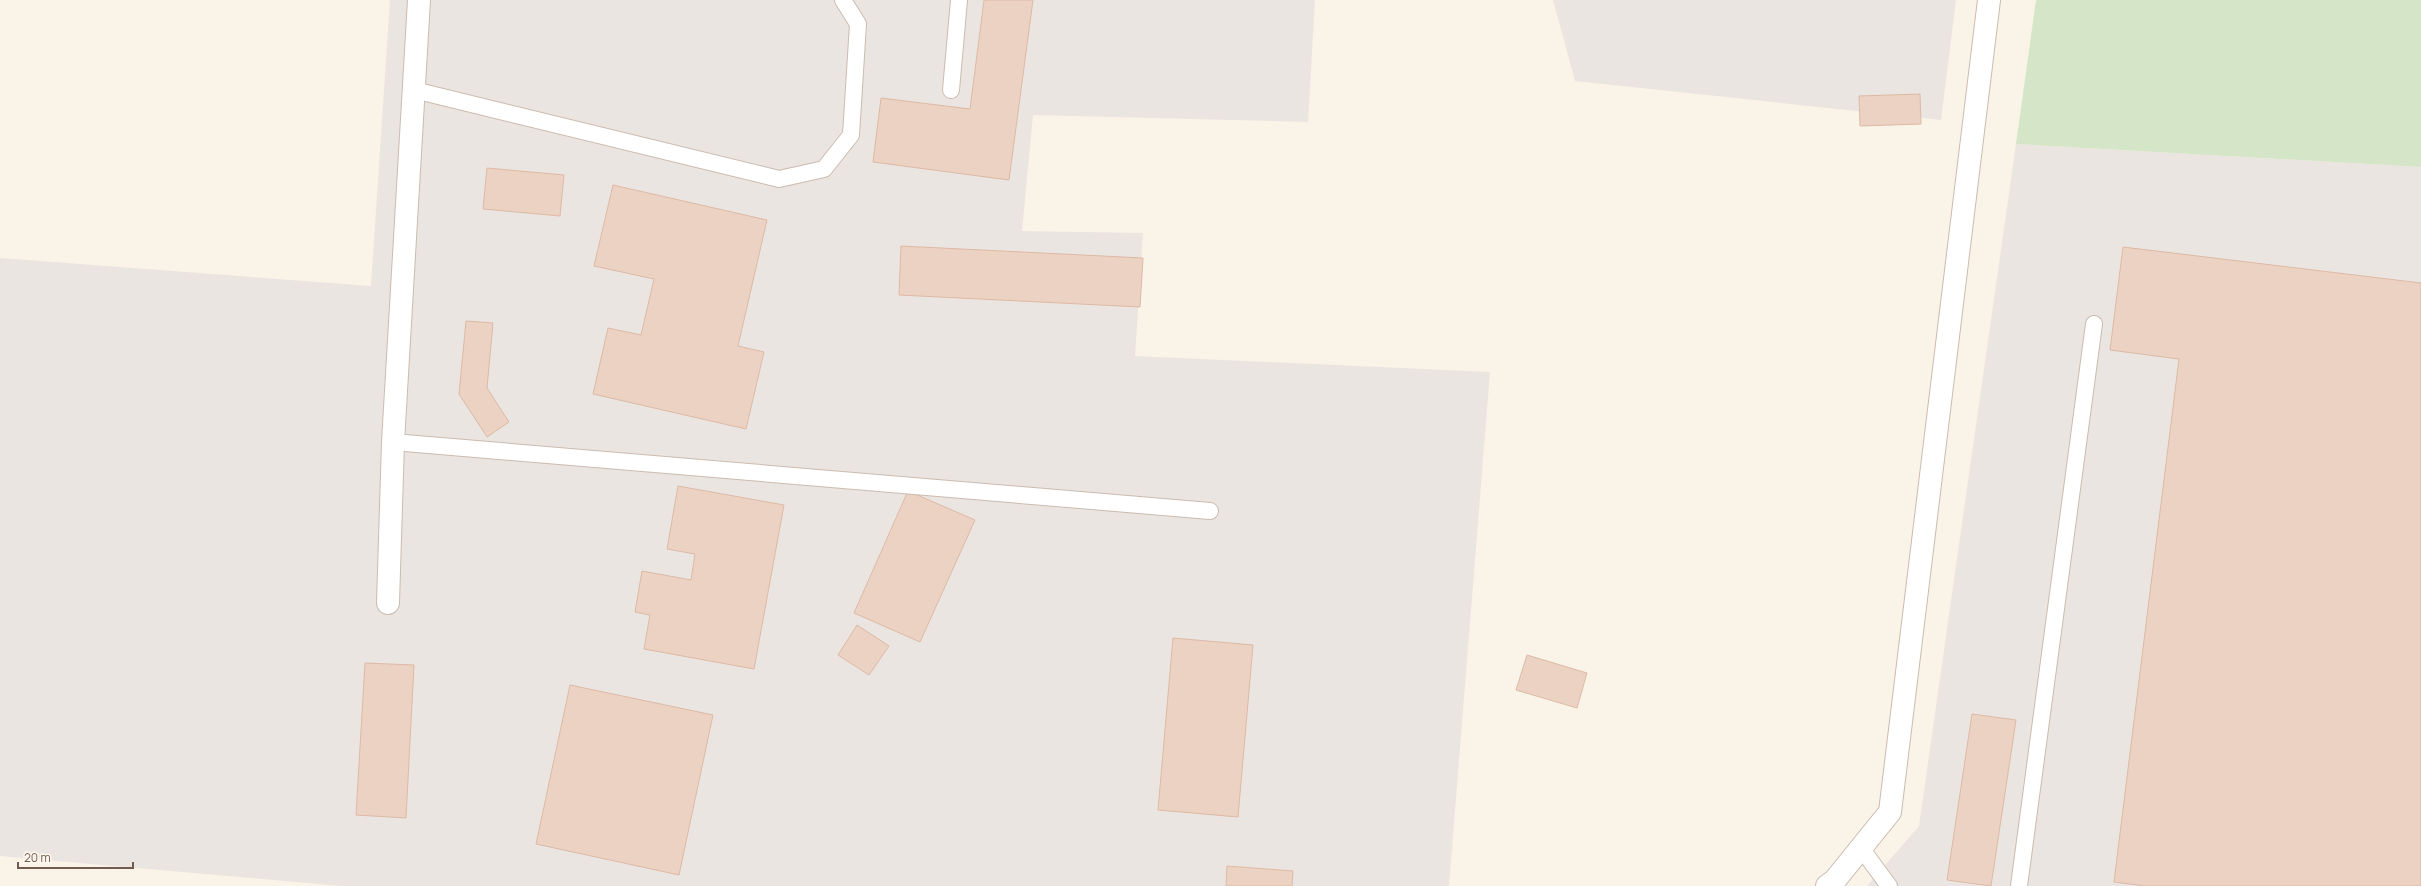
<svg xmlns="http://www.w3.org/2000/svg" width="2421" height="886" font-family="Manrope,sans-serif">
<rect width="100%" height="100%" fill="#faf3e8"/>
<!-- industrial -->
<path fill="#ebe5e1" d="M 390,0 L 1315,0 L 1308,122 L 1033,115 L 1022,231 L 1143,233 L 1135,356 L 1490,372 L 1449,886 L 341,886 L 0,856 L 0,258 L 371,286 Z
M 1553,0 L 1956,0 L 1941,120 L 1575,81 Z
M 2016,144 L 2421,167 L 2421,886 L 1867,886 L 1919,826 Z"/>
<!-- green -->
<path fill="#d5e6c8" d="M 2036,0 L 2421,0 L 2421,167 L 2016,144 Z"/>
<!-- building -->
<path fill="#ecd2c2" stroke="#ddb9a5" d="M 984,0 L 1033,0 L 1009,180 L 873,162 L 881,98 L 970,109 Z
M 1920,94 L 1921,124 L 1860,126 L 1859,96 Z
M 487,168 L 564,175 L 560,216 L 483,209 Z
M 613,185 L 767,220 L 738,346 L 764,352 L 746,429 L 593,394 L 608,328 L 641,335 L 654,279 L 594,266 Z
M 901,246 L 1143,258 L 1140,307 L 899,295 Z
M 2123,247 L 2421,283 L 2421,886 L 2145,886 L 2114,882 L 2179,359 L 2110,350 Z
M 466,321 L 493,323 L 487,388 L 509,422 L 487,437 L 459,394 Z
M 678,486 L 784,505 L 754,669 L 644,649 L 650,615 L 635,612 L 642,571 L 691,580 L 695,554 L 667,549 Z
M 908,491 L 975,520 L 920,642 L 854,613 Z
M 857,625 L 889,646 L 869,675 L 838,655 Z
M 1173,638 L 1253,645 L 1238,817 L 1158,810 Z
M 1527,655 L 1587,673 L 1577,708 L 1516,690 Z
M 365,663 L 414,665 L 406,818 L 356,815 Z
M 570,685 L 713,715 L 679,875 L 536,844 Z
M 1972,714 L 2016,720 L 1991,886 L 1947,880 Z
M 1227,866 L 1293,871 L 1292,886 L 1226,886 Z"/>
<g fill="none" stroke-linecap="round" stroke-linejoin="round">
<!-- service casing -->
<g stroke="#cbbbaf" stroke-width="18">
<path id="service" d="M 414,90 L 779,179 L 824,169 L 851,135 L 858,24 L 843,0
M 951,90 L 959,0
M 393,442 L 1210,511
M 1861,848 L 1889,886
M 2019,886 L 2094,324"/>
</g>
<!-- minor casing -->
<g stroke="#cbbbaf" stroke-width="24">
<path id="minor" d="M 388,603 L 393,442 L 419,0
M 1827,886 L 1835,880 L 1890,812 L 1989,0"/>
</g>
<!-- service -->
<use href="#service" stroke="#fff" stroke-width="16"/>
<!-- minor -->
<use href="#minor" stroke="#fff" stroke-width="22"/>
</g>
<!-- scale -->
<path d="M18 862v6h115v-6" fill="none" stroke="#715a4f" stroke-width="2"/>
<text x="24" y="862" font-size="12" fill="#715a4f" stroke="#fdf7ee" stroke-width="3" paint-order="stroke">20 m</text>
</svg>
